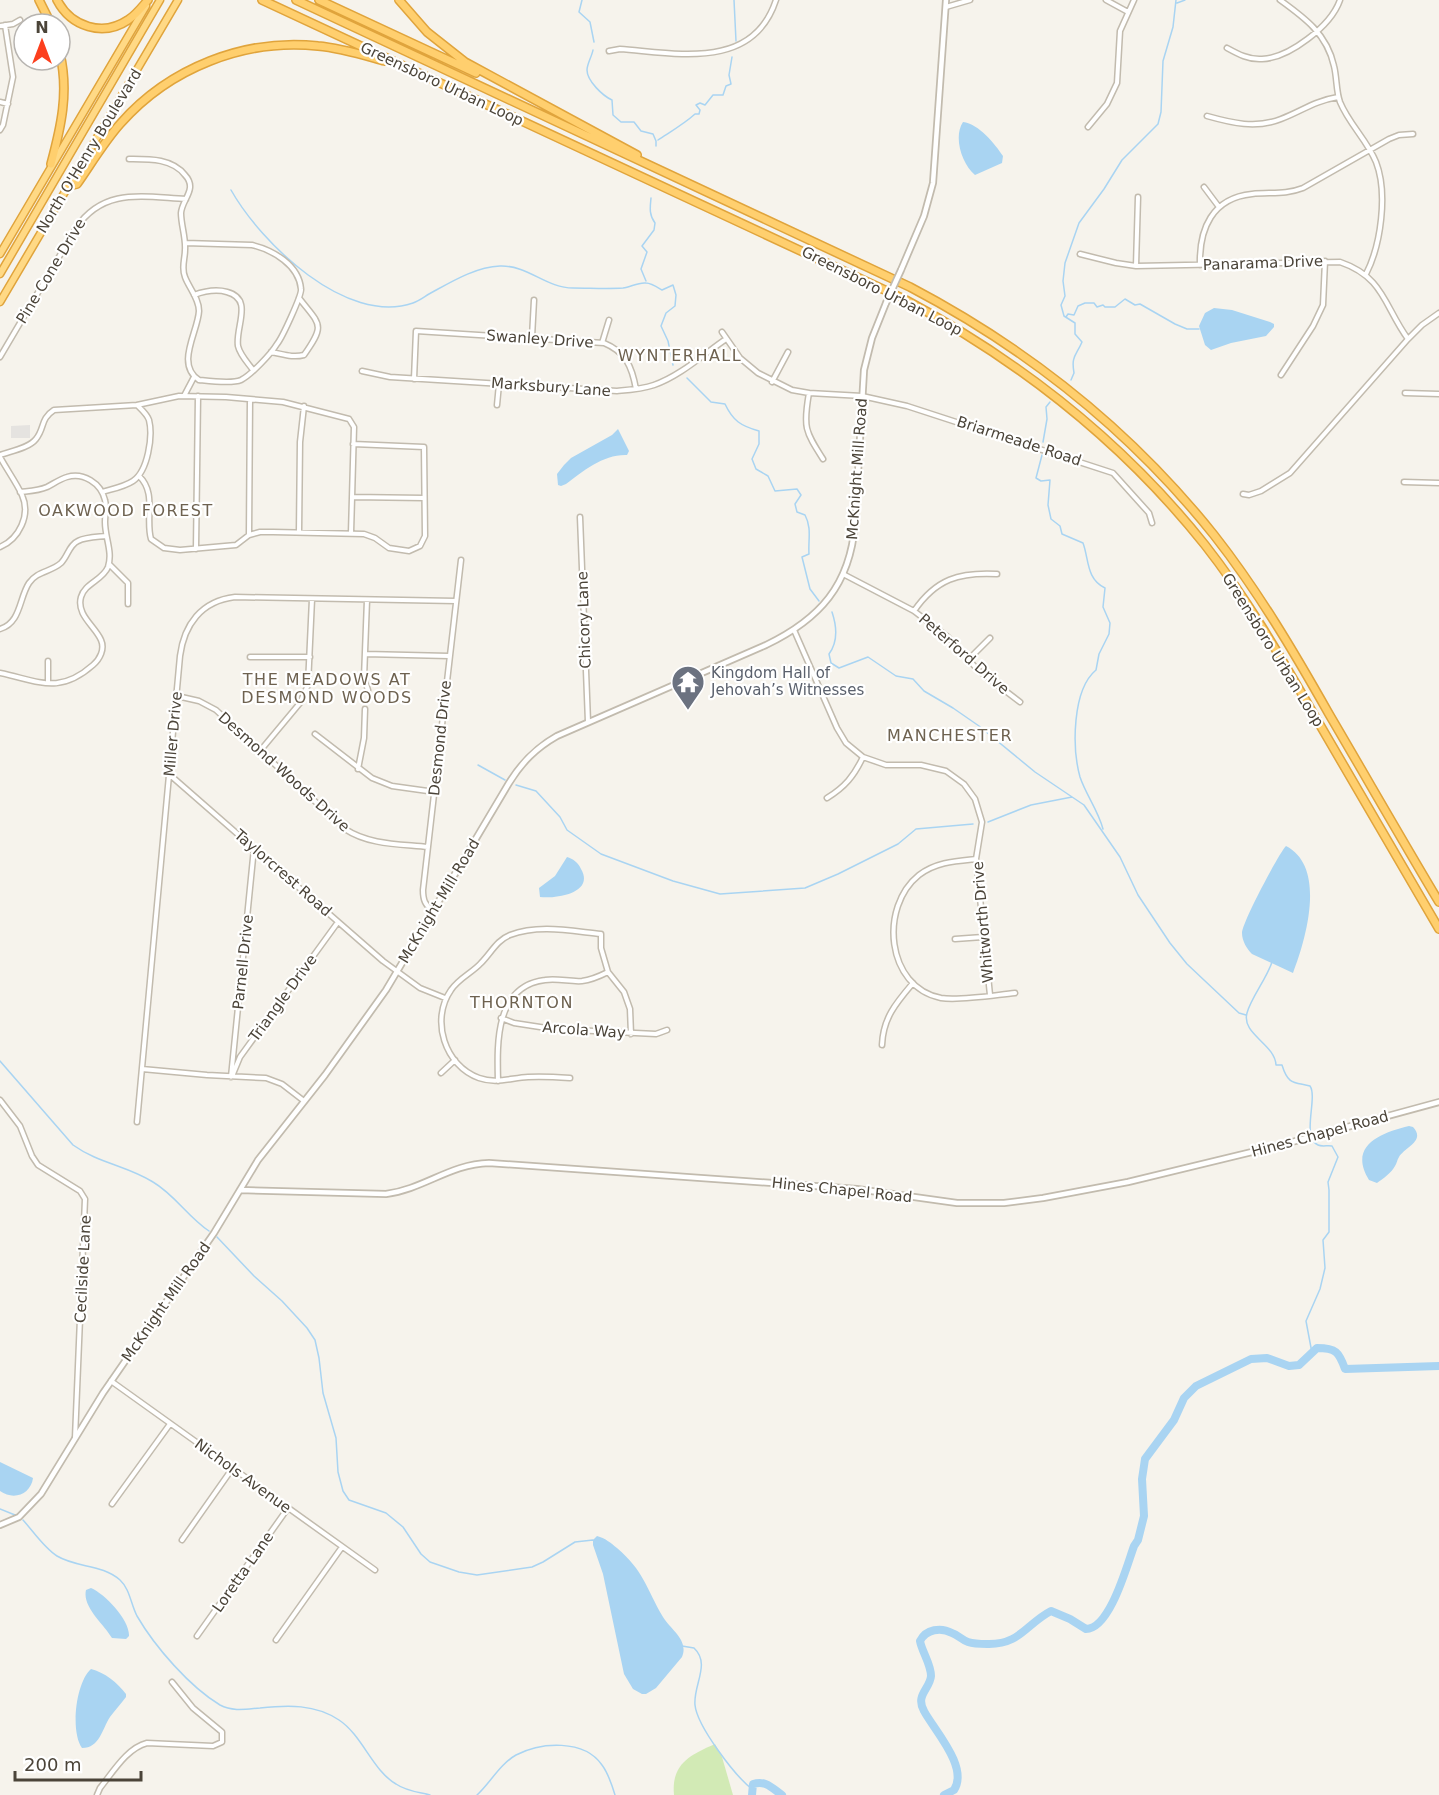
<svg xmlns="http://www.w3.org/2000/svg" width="1439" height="1795" font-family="'DejaVu Sans',sans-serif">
<rect width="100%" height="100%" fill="#f6f3ec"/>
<!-- green -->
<path fill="#d2eab5" d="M 715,1744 L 722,1757 L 733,1795 L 674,1795 C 671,1764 690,1755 715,1744 Z"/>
<!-- parking -->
<path fill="#e5e3e0" d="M 30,425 L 30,438 L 11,438 L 11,426 Z"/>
<!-- water -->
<path fill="#a9d4f2" d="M 963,122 C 979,124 995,144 1003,156 L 1002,163 L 975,175 C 962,164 953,137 963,122 Z
M 1214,308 L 1232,310 L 1270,322 L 1274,324 L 1274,327 L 1266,336 L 1231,343 L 1211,350 L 1205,345 L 1199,326 L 1205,313 Z
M 618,429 L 629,451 L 627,455 C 604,454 583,471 566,484 L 561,486 L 558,485 L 557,474 L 564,465 L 571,458 L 612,435 Z
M 1286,846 C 1327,867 1306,939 1293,973 L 1252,954 C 1247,949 1242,941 1242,933 C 1242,923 1279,853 1286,846 Z
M 567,857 C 573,859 578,862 581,869 C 595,893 556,899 540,897 L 539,888 L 555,876 Z
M 1409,1126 L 1413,1127 C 1426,1141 1405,1147 1399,1157 C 1397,1160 1397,1163 1395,1166 C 1392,1172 1383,1179 1377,1183 L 1369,1180 C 1348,1146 1380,1133 1409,1126 Z
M 0,1462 L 33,1478 C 31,1494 14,1501 0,1491 Z
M 597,1536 C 605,1538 611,1543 617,1548 C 644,1571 646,1588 663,1617 C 671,1630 689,1640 682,1657 L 656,1688 L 646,1694 L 642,1694 L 633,1689 L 624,1674 L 603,1574 L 593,1545 L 593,1540 Z
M 91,1588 C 105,1594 130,1620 129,1636 L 126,1639 L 112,1638 C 104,1624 82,1607 86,1590 Z
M 91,1669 C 104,1672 118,1683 126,1694 L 126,1697 C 121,1704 115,1710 110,1717 C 102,1729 100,1748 82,1748 C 70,1731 76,1682 91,1669 Z"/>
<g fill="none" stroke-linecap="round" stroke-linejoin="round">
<!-- stream -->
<path stroke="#a9d4f2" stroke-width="1.5" d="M 582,0 L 579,12 L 590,22 L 594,42
M 734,0 L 736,41
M 1177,3 L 1185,0
M 593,50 C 592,56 587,64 587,70 C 587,81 603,96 612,100 L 613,115 L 621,122 L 634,122 L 641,131 L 653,134 L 656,141 L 656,146
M 658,140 C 670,132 684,124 695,114 L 699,114 L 700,110 L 696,105 L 700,103 L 705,105 L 713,95 L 723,95 L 726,86 L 731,84 L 729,75 L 732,57
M 231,190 C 261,243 346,326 413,303 C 419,301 424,297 429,294 C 451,282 475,267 500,266 C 528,265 546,288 573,288 C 590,288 607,289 623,288 C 631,287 638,282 646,283 C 651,283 657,287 662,290 L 673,285 L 676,295 L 675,306 L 666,313 L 661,326 L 668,341 L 673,365
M 646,281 L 641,269 L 647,252 L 642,246 L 654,230 L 655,223 C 649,215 650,208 651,198
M 1066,317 L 1068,314 L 1074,315 L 1078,306 L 1085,303 L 1094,303 L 1097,307 L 1103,305 L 1105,307 L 1115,307 L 1125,299 L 1135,305 L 1140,304 L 1175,324 L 1187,329 L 1199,329
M 687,378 L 711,402 L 725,404 C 733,421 741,426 759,431 L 759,444 L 752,459 L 756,469 L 768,476 L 775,491 L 797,489 L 801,495 L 795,504 L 797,512 L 805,515 C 812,528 808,540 809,554 L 802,557 L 810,589 L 819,601
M 1071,380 L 1074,373 C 1071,356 1076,356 1082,342 L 1075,334 L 1075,323 L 1064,316 L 1061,305 L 1065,296 L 1063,281 L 1065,263 L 1079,223 L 1104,189 L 1122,160 L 1158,124 L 1161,112 L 1163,61 L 1173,27 L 1176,0
M 1043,442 L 1047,419 L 1046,407 L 1050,402
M 1042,455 L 1036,478 L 1041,481 L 1050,480 L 1048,505 L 1051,519 L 1060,526 L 1062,534 L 1083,543 C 1089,559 1086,579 1105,588 L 1103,607 L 1110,623 L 1109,634 L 1099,654 L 1096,670 C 1072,690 1072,748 1080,777 C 1086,795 1098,810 1103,829
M 832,612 C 837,627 838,642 829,654 L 831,663 L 839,668 L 868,657 L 896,676 L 913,679 L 924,691 L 953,708 L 979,726 L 1035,772 L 1084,805 L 1120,857 L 1138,895 L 1170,943 L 1187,964 L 1239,1013 L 1246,1015
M 478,765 L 505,780
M 516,785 L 536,791 L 560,817 L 567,830 L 601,854 L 673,881 L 720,894 L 805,888 L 838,874 L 898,844 L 916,829 L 973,824
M 988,822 L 1031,805 L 1072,797
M 1272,962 C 1267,978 1251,998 1247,1013 C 1241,1034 1275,1044 1276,1065 L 1282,1065 C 1288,1085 1294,1082 1310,1086 C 1318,1098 1301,1137 1318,1145 C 1322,1147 1328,1145 1332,1146 L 1338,1157 L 1328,1182 L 1329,1190 L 1329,1232 L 1323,1240 L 1325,1268 L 1320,1289 L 1306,1321 L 1312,1353
M 0,1061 L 73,1145 C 98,1163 128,1166 153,1182 C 175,1195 188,1217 209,1231
M 217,1237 L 254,1276 L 282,1301 L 307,1328 L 315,1340 L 319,1358 L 323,1393 L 336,1438 L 338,1472 L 343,1491 L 349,1500 L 386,1513 L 403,1527 L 421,1554 L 430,1562 L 459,1572 L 477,1575 L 532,1567 L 543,1562 L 575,1542 L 593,1540 L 594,1541
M 0,1509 L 15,1515
M 23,1520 C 33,1531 44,1548 57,1556 C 77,1568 102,1564 120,1580 C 130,1589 131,1605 137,1616 C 155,1647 190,1687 220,1705 C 233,1712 247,1709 260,1708 C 288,1705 315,1704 339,1720 C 362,1735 373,1771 396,1784 C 406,1791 418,1792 430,1795
M 682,1646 L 694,1648 C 711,1664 693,1685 695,1705 C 697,1726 735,1776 752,1789
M 949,1793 L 950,1795
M 477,1795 C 490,1783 500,1764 516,1755 C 541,1742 584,1739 602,1765 C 608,1773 612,1785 615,1795"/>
<!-- river -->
<path stroke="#a9d4f2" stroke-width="8" d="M 752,1795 L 753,1784 C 766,1780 772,1788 782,1795
M 944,1795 L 954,1790 C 969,1767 934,1730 924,1711 C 915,1695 930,1689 931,1676 C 931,1664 922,1652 920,1641 C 926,1629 941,1627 952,1633 C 958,1635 962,1640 968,1642 C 974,1644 981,1644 987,1644 C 1020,1645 1026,1624 1051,1611 L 1070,1619 L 1086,1629 C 1110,1629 1127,1565 1134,1546 L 1138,1540 L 1144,1516 L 1142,1479 L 1145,1459 L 1174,1420 L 1184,1398 L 1196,1386 L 1251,1359 L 1267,1358 L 1289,1366 L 1299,1365 L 1317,1348 C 1336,1348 1339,1352 1345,1369 L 1439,1366"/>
<!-- minor casing -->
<g stroke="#c2bbae" stroke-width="7">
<path id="minor" d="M 1106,0 L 1128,12
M 1280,0 C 1305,18 1327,34 1334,66 C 1337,78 1336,91 1340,102 C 1349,124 1367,140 1376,162 C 1388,193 1381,245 1366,274
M 946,7 L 970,0
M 0,26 L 13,24 L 20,20
M 1227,48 C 1238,54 1249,60 1262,59 C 1289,58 1331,26 1340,0
M 609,51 L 620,49 C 676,53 753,71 776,0
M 0,102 L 8,104
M 1207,116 C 1232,123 1256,129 1281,119 C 1302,111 1314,101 1338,97
M 1088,127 L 1107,104 L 1117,83 L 1120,31 L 1134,0
M 0,130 L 3,125 L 13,77 L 5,25
M 129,159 C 148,159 172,158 185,175 C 198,189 182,199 181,213 C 181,225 186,238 185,250 C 185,259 181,268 185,277 C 189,288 199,298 199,311 C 198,332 175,364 199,380 C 209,381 232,384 241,380 C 251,375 271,354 277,344 C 282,338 302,295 301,289 C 299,265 273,250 252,245 L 185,243
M 1204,187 L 1219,207
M 1080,254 L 1116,263 L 1136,266 L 1340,262 C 1384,277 1384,306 1408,339
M 1200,265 C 1199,229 1212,198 1252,194 C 1270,192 1285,195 1303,188 L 1389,139 L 1399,135 L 1413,134
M 1136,266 L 1138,197
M 194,295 C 205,291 216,289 227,292 C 254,299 235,327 238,346 C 240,355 248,363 253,370
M 722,332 L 740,358 L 758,373 L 792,390 L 809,393 L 862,396 L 907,406 L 1113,473 L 1149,513 L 1152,523
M 532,337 L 534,300
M 602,343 L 609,320
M 271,352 C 283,354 292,358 304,355 C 326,324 320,325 299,298
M 0,357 L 76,228 C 104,187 143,197 186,199
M 362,371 L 390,377 L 617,391 C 629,390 643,389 654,385 C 680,376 704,354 726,339
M 1281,375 L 1313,326 L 1323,305 L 1325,261
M 414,379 L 416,331 L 604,343 C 626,352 632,367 636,389
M 772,382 L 788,352
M 809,393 C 803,427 805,431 823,459
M 1405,393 L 1439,394
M 184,396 L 194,377
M 137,405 L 179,396 L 226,397 L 283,402 L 349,419 L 354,427 L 351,533
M 497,405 L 499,384
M 0,455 C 11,451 29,448 36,439 C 45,428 40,419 54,410 L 137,405 C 142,410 147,414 149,420 C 153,436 148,471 133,481 C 124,487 112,489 102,492
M 0,457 C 7,470 16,482 22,495 C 31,515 19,539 0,547
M 139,476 C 157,493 145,518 151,539 L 164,548 L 180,550 L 236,545 L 249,535 L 260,532 L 273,532 L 364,534 L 375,538 L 389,548 L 409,551 L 420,546 L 425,536 L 424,447 L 353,444
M 1404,482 L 1439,483
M 1243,494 L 1249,495 L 1261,491 L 1290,473 L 1408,339 L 1422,325 L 1439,313
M 352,497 L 424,498
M 580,517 L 588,722
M 299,532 L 300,442 L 304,406
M 249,535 L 250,399
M 196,549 L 198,396
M 109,564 L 128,583 L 128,604
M 843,574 L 914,611 L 948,637 L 978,670 L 1020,702
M 367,600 L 364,678 L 368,690
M 914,611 C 936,579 959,572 997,574
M 0,629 C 21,623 19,598 29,583 C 37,571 51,572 61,563 C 68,556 69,545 78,541 C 86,537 98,537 106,536
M 794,630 L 837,728 L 846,743 L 863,757 L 886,765 L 921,765 L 946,771 L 964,784 L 975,799 L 982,822 L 976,859 L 990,995
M 365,654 L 449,656
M 250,657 L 310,657
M 968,660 L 990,638
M 0,673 C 39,681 59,695 93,665 C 100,659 105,649 101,640 C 95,626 76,615 81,597 C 85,583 103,580 108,567 C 113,552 105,538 105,522 C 105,515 107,507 105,500 C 101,483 83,472 67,477 C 60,479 53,484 47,487 C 38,491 29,491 20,492
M 48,683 L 48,661
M 177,696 L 199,701 L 216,710 L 345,829 C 369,845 400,844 428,847
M 315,734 L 372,778 L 392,786 L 435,792
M 260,751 L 300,703 L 308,685 L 312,599
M 358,769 L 364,738 L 365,709
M 170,775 L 383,961 L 420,988 L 445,998
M 827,798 C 845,787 854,776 863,757
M 976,859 C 956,861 936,862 919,875 C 879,907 886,987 941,998 C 960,1001 995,995 1015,993
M 433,911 C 425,905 423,900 423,890 L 461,560
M 955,939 L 983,937
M 501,1018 L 514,1023 L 553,1029 L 656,1034 L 667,1030
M 882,1045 C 883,1018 896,1003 913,983
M 142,1069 L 207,1075 L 266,1078 L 282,1084 L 304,1101
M 441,1073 L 455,1060
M 233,1074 L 240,1057 L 338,922
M 231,1077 L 254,848
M 570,1078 C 556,1077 542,1076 528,1077 C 511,1078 496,1084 479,1078 C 445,1066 430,1020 451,990 C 459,978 472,973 481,963 C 491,953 497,940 510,935 C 539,924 571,931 601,934 L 601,948 L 608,972 L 624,992 L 630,1009 L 631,1034
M 498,1081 C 497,1043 495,986 545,980 C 558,978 570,982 582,981 C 591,980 600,976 608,972
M 0,1100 L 20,1126 L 32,1156 L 38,1165 L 80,1191 L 85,1199 L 75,1438
M 137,1122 L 180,656 C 184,625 201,601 235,597 L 456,601
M 111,1381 L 375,1570
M 112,1504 L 170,1424
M 182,1540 L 232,1469
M 197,1636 L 288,1508
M 276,1640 L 342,1547
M 97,1795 L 100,1788 C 113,1772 127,1748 147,1743 L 213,1746 L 222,1742 L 222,1732 L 193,1708 L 172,1682"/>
</g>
<!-- tertiary casing -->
<g stroke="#c2bbae" stroke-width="8">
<path id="tertiary" d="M 901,270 L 924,216 L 933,183 L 946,0
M 240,1190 L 386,1194 C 424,1189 450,1164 489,1163 L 857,1189 L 957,1203 L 1004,1203 L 1043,1198 L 1128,1182 L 1281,1145 L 1439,1102
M 0,1525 L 19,1517 L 41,1494 L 103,1393 L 214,1233 L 258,1160 L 325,1075 L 386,990 L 509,783 C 522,762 536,748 557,736 L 766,645 C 820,619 850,585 855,524 L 864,370 L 872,338 L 886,303"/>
</g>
<!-- trunk casing -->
<g stroke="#e0a43c" stroke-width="9">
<path id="trunk" d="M 0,254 L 146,6
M 0,274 L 160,0
M 0,302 L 178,0"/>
</g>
<!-- motorway casing -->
<g stroke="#e0a43c" stroke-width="10">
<path id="motorway" d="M 39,0 L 51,24
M 57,0 C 71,27 103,37 128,20 C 136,15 142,7 148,0
M 262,0 L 904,299 C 1020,361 1123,442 1205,545 C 1249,601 1284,663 1320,725 C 1360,793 1399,861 1439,929
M 296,0 L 910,287 C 1028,349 1131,431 1214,535 C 1258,591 1294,652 1329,714 C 1366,777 1402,840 1439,902
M 319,0 L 476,73
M 399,0 L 427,32 L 465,62 L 637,155
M 51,164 C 61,127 69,92 60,54
M 69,186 L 77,184 C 91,164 104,142 120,124 C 169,68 245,38 318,46 C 341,48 363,55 385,61"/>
</g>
<!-- minor -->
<use href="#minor" stroke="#fff" stroke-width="4"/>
<!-- tertiary -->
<use href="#tertiary" stroke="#fff" stroke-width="4.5"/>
<!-- trunk -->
<use href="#trunk" stroke="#ffd985" stroke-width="6"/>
<!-- motorway -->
<use href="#motorway" stroke="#ffcf6e" stroke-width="7"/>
<!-- tertiary-bridge casing -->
<g stroke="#c2bbae" stroke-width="8" stroke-linecap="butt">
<path id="tertiary-bridge" d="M 886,303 L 901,270"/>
</g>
<!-- tertiary-bridge -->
<use href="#tertiary-bridge" stroke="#fff" stroke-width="4.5"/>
</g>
<!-- icons -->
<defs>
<g id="temple-pin" transform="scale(1.725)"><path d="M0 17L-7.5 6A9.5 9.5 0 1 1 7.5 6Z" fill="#6b7280" stroke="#fff"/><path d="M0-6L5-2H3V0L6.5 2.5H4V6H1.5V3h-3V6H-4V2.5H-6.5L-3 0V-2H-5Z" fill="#fff"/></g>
</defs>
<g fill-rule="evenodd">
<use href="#temple-pin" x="688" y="682"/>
</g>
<g text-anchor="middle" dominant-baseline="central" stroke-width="4.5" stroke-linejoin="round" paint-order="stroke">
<!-- street labels -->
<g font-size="15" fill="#4b4439" stroke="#fff">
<text transform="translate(442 84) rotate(25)">Greensboro Urban Loop</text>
<text transform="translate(89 151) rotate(-59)">North O'Henry Boulevard</text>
<text transform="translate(1263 263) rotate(-2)">Panarama Drive</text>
<text transform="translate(51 271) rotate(-59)">Pine Cone Drive</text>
<text transform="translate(882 291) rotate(27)">Greensboro Urban Loop</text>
<text transform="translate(540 339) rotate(4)">Swanley Drive</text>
<text transform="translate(551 387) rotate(4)">Marksbury Lane</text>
<text transform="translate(1019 441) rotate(18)">Briarmeade Road</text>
<text transform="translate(857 469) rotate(-86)">McKnight Mill Road</text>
<text transform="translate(584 620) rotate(-92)">Chicory Lane</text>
<text transform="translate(1273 650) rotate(58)">Greensboro Urban Loop</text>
<text transform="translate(964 654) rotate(41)">Peterford Drive</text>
<text transform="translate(173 734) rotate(-85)">Miller Drive</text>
<text transform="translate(440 738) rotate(-84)">Desmond Drive</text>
<text transform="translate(284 772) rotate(42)">Desmond Woods Drive</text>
<text transform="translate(283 873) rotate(41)">Taylorcrest Road</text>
<text transform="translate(439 901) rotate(-59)">McKnight Mill Road</text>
<text transform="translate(983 922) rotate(-95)">Whitworth Drive</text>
<text transform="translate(243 962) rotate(-84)">Parnell Drive</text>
<text transform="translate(283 998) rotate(-54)">Triangle Drive</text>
<text transform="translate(584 1030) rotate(4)">Arcola Way</text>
<text transform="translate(1320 1134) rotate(-15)">Hines Chapel Road</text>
<text transform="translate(842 1190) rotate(6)">Hines Chapel Road</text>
<text transform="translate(83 1269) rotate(-87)">Cecilside Lane</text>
<text transform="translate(166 1302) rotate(-55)">McKnight Mill Road</text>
<text transform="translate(243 1476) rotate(36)">Nichols Avenue</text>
<text transform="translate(243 1572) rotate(-55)">Loretta Lane</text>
</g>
<!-- worship labels -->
<g font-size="15" fill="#5b616d" stroke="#fff" text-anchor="start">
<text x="711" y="673">Kingdom Hall of<tspan x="711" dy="17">Jehovah’s Witnesses</tspan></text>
</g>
<!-- neighbourhood labels -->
<g font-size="16" letter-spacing="1.5" fill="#6e6250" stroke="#fff">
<text x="680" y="355">WYNTERHALL</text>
<text x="126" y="510">OAKWOOD FOREST</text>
<text x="327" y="679">THE MEADOWS AT<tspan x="327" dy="18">DESMOND WOODS</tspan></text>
<text x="950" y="735">MANCHESTER</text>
<text x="522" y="1002">THORNTON</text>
</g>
</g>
<!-- north arrow -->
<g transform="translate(42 42)"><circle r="28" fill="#ffffff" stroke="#b7b4b0" stroke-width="1.5"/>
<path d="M0-4.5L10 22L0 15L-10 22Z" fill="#fc3f1d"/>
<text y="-9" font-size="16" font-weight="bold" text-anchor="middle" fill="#4b4439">N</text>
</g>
<!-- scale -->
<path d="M15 1771v9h126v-9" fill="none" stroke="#4b4439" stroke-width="3"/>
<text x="24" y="1771" font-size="18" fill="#4b4439" stroke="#ffffff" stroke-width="4.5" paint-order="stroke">200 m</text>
</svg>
